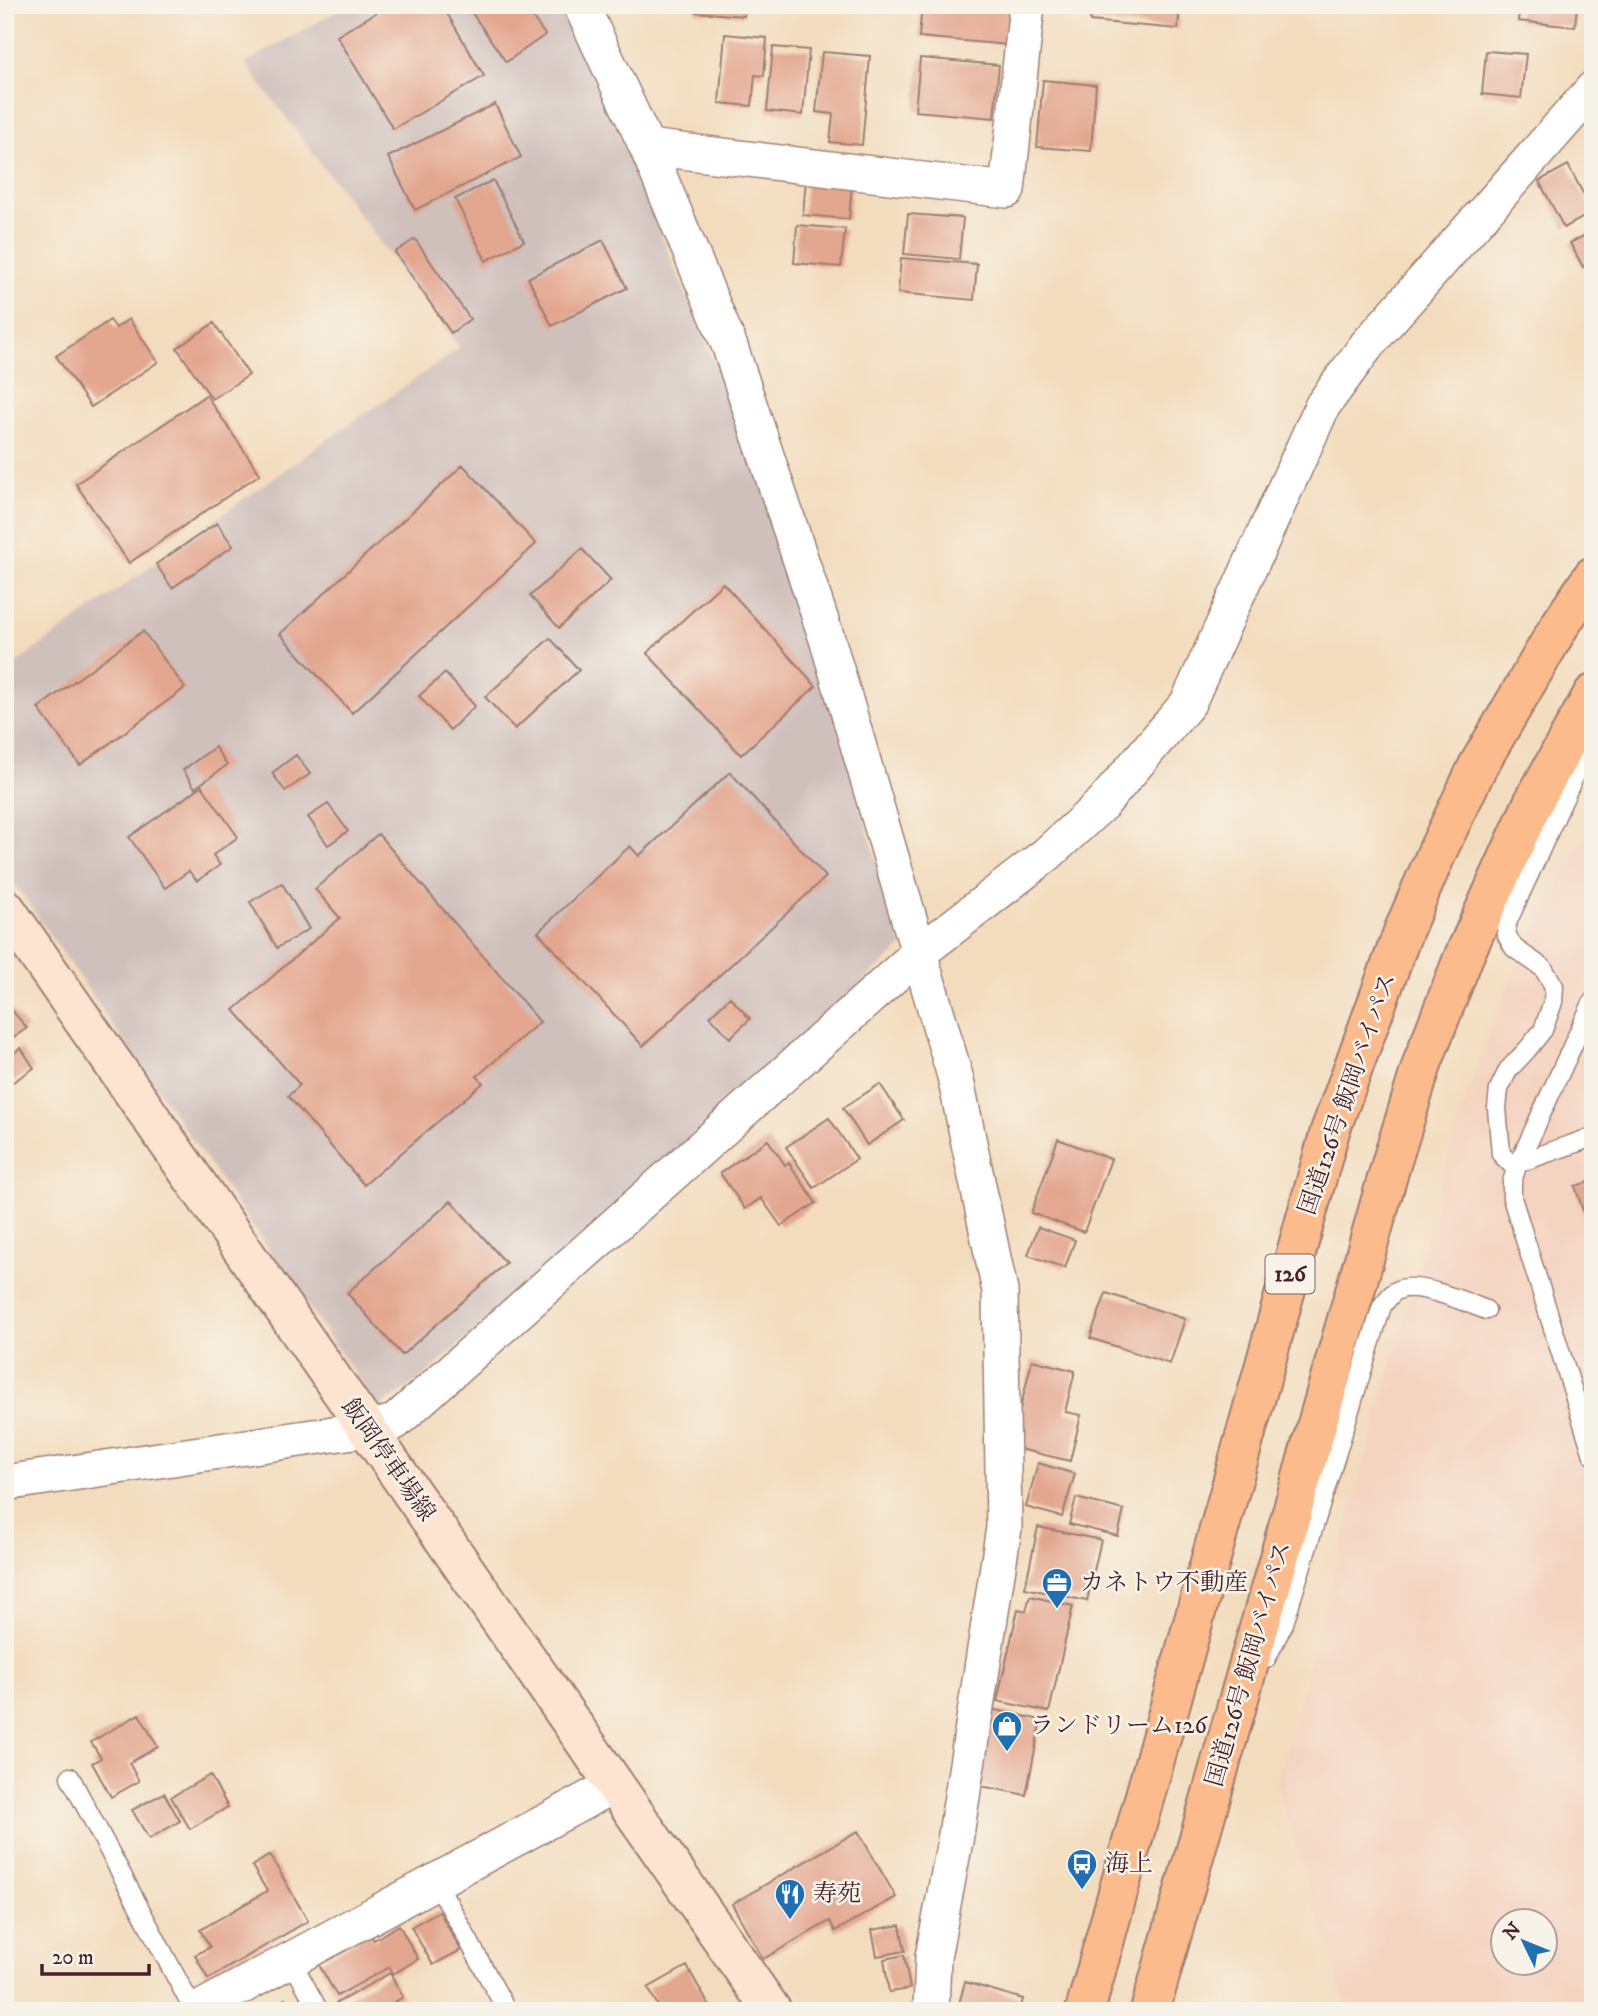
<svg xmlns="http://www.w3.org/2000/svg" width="1598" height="2016" font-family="'IM FELL DW Pica','Noto Serif JP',serif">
<rect width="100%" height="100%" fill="#f7f3e8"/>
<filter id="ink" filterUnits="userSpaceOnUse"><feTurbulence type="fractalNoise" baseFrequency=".0143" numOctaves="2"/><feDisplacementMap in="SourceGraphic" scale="14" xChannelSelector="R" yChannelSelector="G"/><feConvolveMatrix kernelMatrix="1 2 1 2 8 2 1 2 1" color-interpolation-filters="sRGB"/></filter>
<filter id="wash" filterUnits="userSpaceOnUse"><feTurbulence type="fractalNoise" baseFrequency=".00686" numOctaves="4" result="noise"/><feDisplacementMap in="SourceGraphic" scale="28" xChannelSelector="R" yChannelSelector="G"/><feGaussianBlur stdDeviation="1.57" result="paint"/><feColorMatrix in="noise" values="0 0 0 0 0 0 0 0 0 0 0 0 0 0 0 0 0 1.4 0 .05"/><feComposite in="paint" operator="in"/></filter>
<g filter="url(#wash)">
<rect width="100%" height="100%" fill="#f3dcbd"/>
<!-- built -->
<path fill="#f4d3c0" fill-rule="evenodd" d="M 1593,819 L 1593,2011 L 1348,2011 L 1276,1784 L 1462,1108 L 1512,974 ZM 1504,1922 L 1546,1922 L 1546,1964 L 1504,1964 Z"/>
<!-- industrial -->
<path fill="#d0c0bc" d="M 348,5 L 564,5 L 766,485 L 902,947 L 417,1382 L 378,1407 L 5,870 L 5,671 L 304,456 L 460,348 L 245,63 Z"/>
<g id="blocks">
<!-- building -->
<path fill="#e3a68e" d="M 389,5 L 442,5 L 484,76 L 393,129 L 337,36 Z
M 484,5 L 524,5 L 545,35 L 506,62 L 472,13 Z
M 697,5 L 745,5 L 744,16 L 696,12 Z
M 922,5 L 1012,5 L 1009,45 L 919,37 Z
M 1092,5 L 1180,5 L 1178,29 L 1090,21 Z
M 1520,5 L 1577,5 L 1575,27 L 1518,21 Z
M 725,34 L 767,38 L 764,76 L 755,75 L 752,106 L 719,103 Z
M 773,47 L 809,50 L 803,115 L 767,111 Z
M 1486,51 L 1526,54 L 1521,98 L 1482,94 Z
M 822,52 L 870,56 L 862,145 L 830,142 L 833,114 L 816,112 Z
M 920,58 L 999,65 L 994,118 L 915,111 Z
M 1043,80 L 1096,85 L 1091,151 L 1037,147 Z
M 495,104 L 521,157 L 415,210 L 388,157 Z
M 1568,165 L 1593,212 L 1564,228 L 1539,181 Z
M 806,179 L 852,183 L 849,219 L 803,215 Z
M 493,180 L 524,241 L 486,261 L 455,199 Z
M 908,214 L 963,218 L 959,259 L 904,254 Z
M 797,225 L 845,229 L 841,267 L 794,263 Z
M 1587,234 L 1593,245 L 1593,262 L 1583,267 L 1570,243 Z
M 415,239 L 470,319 L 451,333 L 395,252 Z
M 603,240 L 627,288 L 552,326 L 528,278 Z
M 901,258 L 977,264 L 974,300 L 898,293 Z
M 129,319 L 158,362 L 91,407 L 56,356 L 110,320 L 116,328 Z
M 214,323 L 249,375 L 212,399 L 177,348 Z
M 206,395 L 260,474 L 129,563 L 76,484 Z
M 463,465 L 536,544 L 352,713 L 280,634 Z
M 217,523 L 233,546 L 172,588 L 156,564 Z
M 582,549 L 611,580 L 559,628 L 530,596 Z
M 723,583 L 816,686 L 741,755 L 647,653 Z
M 143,631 L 185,688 L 80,765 L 38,708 Z
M 550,638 L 579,670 L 515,729 L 485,697 Z
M 445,673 L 475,706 L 450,730 L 419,696 Z
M 215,747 L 227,765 L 195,788 L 183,770 Z
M 296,755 L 310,774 L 285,791 L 272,773 Z
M 730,772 L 826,877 L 643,1046 L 538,932 L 630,846 L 639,856 Z
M 202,786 L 238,837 L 213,855 L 220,865 L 197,881 L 189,871 L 165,888 L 129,837 Z
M 328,804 L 348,831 L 328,845 L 308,817 Z
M 378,834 L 540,1022 L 477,1076 L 483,1083 L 364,1185 L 288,1096 L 300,1085 L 234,1010 L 340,918 L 315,889 Z
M 282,883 L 309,929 L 277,948 L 250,902 Z
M 730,997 L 750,1019 L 730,1038 L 710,1016 Z
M 5,1002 L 27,1028 L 5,1043 Z
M 21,1048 L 34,1068 L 10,1084 L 5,1077 L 5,1059 Z
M 880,1084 L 904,1120 L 867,1145 L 843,1108 Z
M 829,1118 L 857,1159 L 814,1188 L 786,1147 Z
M 1058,1139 L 1111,1159 L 1084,1232 L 1031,1213 Z
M 768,1140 L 785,1165 L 789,1163 L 816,1203 L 781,1226 L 761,1198 L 745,1209 L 720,1173 Z
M 1593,1181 L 1593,1239 L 1592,1239 L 1575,1186 Z
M 451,1201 L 506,1263 L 402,1355 L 347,1293 Z
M 1038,1227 L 1075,1240 L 1065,1268 L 1028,1255 Z
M 1106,1293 L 1185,1319 L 1170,1364 L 1090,1338 Z
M 1032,1360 L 1075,1371 L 1065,1412 L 1081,1415 L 1070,1461 L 1011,1447 Z
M 1038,1463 L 1075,1474 L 1062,1517 L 1026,1507 Z
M 1076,1498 L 1124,1510 L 1118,1536 L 1069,1524 Z
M 1038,1527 L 1101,1540 L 1087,1601 L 1025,1588 Z
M 1030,1596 L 1073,1606 L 1049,1712 L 997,1701 L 1018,1609 L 1026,1611 Z
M 991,1709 L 1041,1720 L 1026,1795 L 976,1785 Z
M 139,1714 L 158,1747 L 129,1763 L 139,1781 L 111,1797 L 92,1763 L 101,1758 L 91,1742 Z
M 210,1775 L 228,1807 L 190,1829 L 171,1797 Z
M 164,1793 L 180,1821 L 149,1839 L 132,1810 Z
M 858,1831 L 896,1897 L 835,1931 L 830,1921 L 763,1959 L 732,1904 Z
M 270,1855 L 308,1921 L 208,1979 L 195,1955 L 210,1947 L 200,1930 L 267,1891 L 252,1866 Z
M 439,1911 L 461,1950 L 433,1965 L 411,1927 Z
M 399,1925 L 418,1959 L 393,1974 L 389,1967 L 337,1996 L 318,1963 L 369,1933 L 374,1940 Z
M 900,1925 L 905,1951 L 877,1956 L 872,1930 Z
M 904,1955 L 910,1989 L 889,1992 L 884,1959 Z
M 687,1966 L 711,2009 L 661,2011 L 648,1988 Z
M 390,1973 L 403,1997 L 379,2011 L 339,2011 L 335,2004 Z
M 965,1982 L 1023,1999 L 1020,2011 L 957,2011 Z
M 285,1999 L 292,2011 L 265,2011 Z"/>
</g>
</g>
<g filter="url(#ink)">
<use href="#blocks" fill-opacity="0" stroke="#9e7e74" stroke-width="2"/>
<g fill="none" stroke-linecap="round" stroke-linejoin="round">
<!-- lane casing -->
<g stroke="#9e7e74" stroke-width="21">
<path id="lane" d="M 1593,1001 L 1516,1169 L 1512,1182 L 1512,1198 L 1593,1455
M 1521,1162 L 1593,1137
M 1516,1169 L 1501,1154 L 1497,1108 L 1499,1089 L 1508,1070 L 1527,1050 L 1543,1030 L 1553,1002 L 1554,986 L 1543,968 L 1514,948 L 1507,936 L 1506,925 L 1572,781 L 1588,735
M 1266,1659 L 1284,1623 L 1382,1306 C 1386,1301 1392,1292 1398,1290 C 1417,1281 1466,1302 1486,1310
M 70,1777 L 194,2011
M 436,1881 L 507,2011
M 291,1960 L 319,2011"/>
</g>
<!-- street casing -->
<g stroke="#9e7e74" stroke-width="38">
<path id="street" d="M 581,5 L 647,147 L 730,347 L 828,642 L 955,1076 L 1000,1291 L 1004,1528 L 955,1841 L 933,1957 L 931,2011
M 647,147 L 1007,190 L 1027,5
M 5,1483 L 367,1429 L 395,1422 L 918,954 L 1046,855 L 1103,803 L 1188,703 L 1323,405 L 1367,345 L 1593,89
M 196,2011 L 616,1784"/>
</g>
<!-- secondary casing -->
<g stroke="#9e7e74" stroke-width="42">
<path id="secondary" d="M 5,908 L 772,2011"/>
</g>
<!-- highway casing -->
<g stroke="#9e7e74" stroke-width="42">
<path id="highway" d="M 1085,2011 L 1330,1131 L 1403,932 L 1437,852 L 1478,766 L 1560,625 L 1593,576
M 1150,2011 L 1392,1161 L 1423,1061 L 1464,956 L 1533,803 L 1593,694"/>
</g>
<!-- lane -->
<use href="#lane" stroke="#fff" stroke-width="18"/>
<!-- street -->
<use href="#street" stroke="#fff" stroke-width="35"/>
<!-- secondary -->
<use href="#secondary" stroke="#fde4d1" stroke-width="38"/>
<!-- highway -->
<use href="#highway" stroke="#fbbb8c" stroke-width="38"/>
</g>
</g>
<!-- icons -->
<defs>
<g id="office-pin" transform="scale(1.575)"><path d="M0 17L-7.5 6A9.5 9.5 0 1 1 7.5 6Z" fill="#1f6fb2" stroke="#f7f3e8"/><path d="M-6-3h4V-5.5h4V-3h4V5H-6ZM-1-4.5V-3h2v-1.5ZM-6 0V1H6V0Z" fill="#fff"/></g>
<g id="shop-pin" transform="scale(1.575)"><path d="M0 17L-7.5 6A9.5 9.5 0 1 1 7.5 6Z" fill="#1f6fb2" stroke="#f7f3e8"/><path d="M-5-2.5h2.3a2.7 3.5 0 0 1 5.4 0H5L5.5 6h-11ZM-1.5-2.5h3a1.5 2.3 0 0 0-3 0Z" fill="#fff"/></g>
<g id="bus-pin" transform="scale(1.575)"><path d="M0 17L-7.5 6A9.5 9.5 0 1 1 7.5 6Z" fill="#1f6fb2" stroke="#f7f3e8"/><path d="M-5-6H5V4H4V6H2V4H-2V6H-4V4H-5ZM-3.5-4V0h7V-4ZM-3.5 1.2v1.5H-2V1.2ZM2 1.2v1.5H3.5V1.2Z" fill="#fff"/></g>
<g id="restaurant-pin" transform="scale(1.575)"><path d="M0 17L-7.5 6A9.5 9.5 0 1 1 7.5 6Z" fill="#1f6fb2" stroke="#f7f3e8"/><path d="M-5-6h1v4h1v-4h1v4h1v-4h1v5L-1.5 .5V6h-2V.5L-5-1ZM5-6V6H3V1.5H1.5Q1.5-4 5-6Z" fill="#fff"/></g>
</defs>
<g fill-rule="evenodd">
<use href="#office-pin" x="1057" y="1583"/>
<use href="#shop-pin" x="1007" y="1726"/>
<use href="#bus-pin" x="1082" y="1864"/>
<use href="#restaurant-pin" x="790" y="1894"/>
</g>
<g text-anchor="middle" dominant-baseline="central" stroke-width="5" stroke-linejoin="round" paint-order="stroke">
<!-- shield labels -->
<rect fill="#f7f3e8" stroke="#7e5f64" stroke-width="2" x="1265.5" y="1254.5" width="49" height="39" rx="5"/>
<g font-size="23" font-weight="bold" fill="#4a1f2b">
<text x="1290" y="1274">126</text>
</g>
<!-- street labels -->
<g font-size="24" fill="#4a1f2b" stroke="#f7f3e8">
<text transform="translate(1348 1094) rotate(-71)">国道126号 飯岡バイパス</text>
<text transform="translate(388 1460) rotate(55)">飯岡停車場線</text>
<text transform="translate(1249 1664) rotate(-74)">国道126号 飯岡バイパス</text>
</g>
<!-- poi labels -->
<g font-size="24" fill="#4a1f2b" stroke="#f7f3e8" text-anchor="start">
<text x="1080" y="1583">カネトウ不動産</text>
<text x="1030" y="1726">ランドリーム126</text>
<text x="1105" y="1864">海上</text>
<text x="813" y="1894">寿苑</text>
</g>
</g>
<!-- margin -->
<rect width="1598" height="2016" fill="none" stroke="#f7f3e8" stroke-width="28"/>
<!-- north arrow -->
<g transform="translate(1524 1942) rotate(313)"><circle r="33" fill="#f7f3e8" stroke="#b29e9c" stroke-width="2"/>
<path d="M0-5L12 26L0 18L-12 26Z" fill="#1f6fb2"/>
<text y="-10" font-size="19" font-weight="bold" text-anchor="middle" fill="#4a1f2b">N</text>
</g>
<!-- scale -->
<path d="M42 1964v10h107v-10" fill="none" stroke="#4a1f2b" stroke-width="3.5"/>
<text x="52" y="1964" font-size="21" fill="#4a1f2b" stroke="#f7f3e8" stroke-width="5" paint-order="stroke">20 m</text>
</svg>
